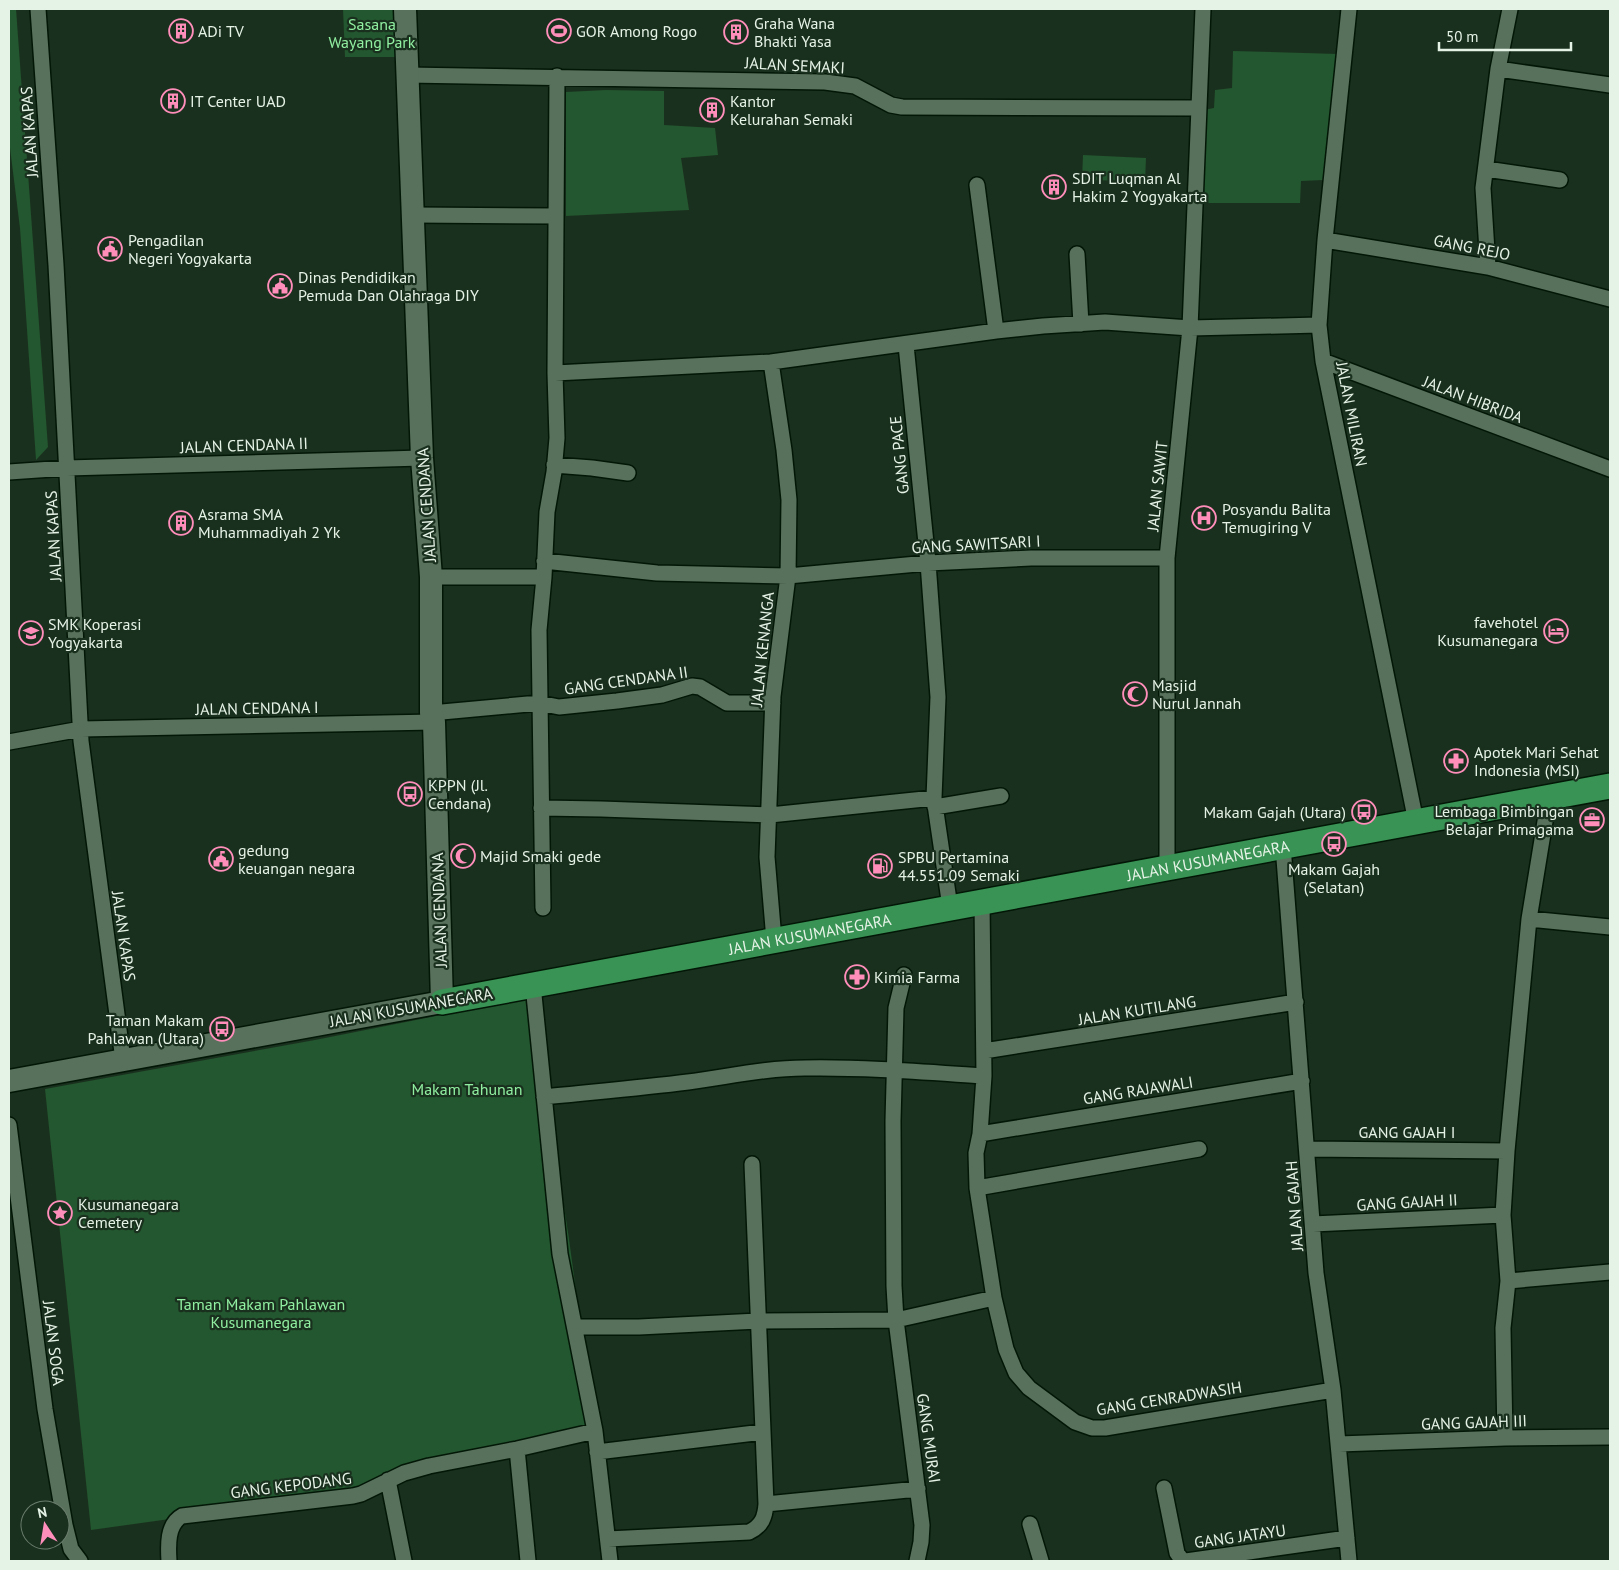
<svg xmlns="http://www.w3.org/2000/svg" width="1619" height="1570" font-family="'PT Sans',sans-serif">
<rect width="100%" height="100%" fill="#1a301e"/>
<!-- green -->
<path fill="#23572f" d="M 9,9 L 16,9 L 48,447 L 36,460 L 20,228 L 9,140 Z
M 343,9 L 399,9 L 400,57 L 345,57 Z
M 1233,51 L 1338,54 L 1323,180 L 1301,181 L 1300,203 L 1202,203 L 1203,110 L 1214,108 L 1215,90 L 1232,88 Z
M 606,90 L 664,91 L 664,125 L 715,128 L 718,155 L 681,158 L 689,210 L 566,216 L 566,92 Z
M 1083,155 L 1146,158 L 1145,181 L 1082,180 Z
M 532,997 L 569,1239 L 595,1431 L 403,1468 L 363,1492 L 91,1530 L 45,1089 L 315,1040 Z"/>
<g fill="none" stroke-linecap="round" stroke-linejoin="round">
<!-- street casing -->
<g stroke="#031707" stroke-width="18">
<path id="street" d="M 38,9 L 56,265 L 81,741 L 123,1060
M 1349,9 L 1325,240 L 1319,325 L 1323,361 L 1416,822
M 1498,69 L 1610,85
M 407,75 L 825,82 L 855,86 L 891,105 L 902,107 L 1198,108
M 1486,169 L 1560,180
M 977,185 L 996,331
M 413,215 L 556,216
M 1325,240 L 1488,267 L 1610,299
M 1077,254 L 1081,324
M 1488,267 L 1483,188 L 1498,69 L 1510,9
M 906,345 L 928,563 L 938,697 L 934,798 L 950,907
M 1323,361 L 1610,469
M 771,362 L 784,450 L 789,500 L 788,576 L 773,696 L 767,857 L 774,940
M 555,373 L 771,362 L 996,331 L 1043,326 L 1105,322 L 1190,328 L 1319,325
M 554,465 L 592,468 L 628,473
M 9,472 L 67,468 L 422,458
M 544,561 L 657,573 L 788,576 L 928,563 L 1031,558 L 1167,558
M 431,577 L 544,577
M 431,713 L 539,703 L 559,707 L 617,701 L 662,695 L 692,686 L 700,687 L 727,703 L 773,703
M 9,742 L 81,729 L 434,722
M 935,807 L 1001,796
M 541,808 L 601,809 L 770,815 L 934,798
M 1283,846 L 1316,1273 L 1333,1390 L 1349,1561
M 1167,868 L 1167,558 L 1190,328 L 1203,9
M 982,902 L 984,1076 L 980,1134 L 976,1153 L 977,1188 L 994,1298 L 1006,1349 L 1016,1373 L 1029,1388 L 1075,1422 L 1092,1428 L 1105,1428 L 1333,1390
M 543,908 L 539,630 L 544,577 L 547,512 L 554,472 L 557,438 L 555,373 L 557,76
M 1529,919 L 1610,927
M 904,975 L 896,1008 L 893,1121 L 894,1286 L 896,1320 L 922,1525 L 921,1542 L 917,1561
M 533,985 L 560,1254 L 595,1431 L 610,1561
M 984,1051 L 1296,1002
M 544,1097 C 592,1092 640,1088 688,1082 C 727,1077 765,1068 805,1068 C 865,1067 924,1072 984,1076
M 9,1125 L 45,1409 L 65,1525 L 71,1549 L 80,1561
M 980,1134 L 1302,1081
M 1307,1149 L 1507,1151
M 977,1188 L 1199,1149
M 1313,1224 L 1503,1215
M 1508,1281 L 1610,1272
M 575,1327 L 639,1327 L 758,1321 L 896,1320 L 994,1298
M 1505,1438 L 1503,1328 L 1508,1281 L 1503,1215 L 1507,1151 L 1529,919 L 1549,797
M 1339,1444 L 1505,1438 L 1610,1437
M 517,1449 L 528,1561
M 597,1452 L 763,1432
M 388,1480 L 404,1561
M 1164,1488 L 1177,1553 L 1182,1560 L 1186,1561 L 1347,1538
M 766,1504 L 918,1489
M 1030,1524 L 1041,1561
M 608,1539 L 749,1532 C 762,1526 765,1517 766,1504 L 752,1164
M 169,1561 C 168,1546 167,1524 182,1516 L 353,1496 L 361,1494 L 404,1473 L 429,1466 L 517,1449 L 595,1431"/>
</g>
<!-- secondary casing -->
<g stroke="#031707" stroke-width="25">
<path id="secondary" d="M 9,1081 L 442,1002 L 434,722 L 431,713 L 431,577 L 422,458 L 405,9"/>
</g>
<!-- primary casing -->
<g stroke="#031707" stroke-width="28">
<g id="primary">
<path id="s1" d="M 442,1002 L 1610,786"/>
</g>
</g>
<!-- street -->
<use href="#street" stroke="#58715c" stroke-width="15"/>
<!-- secondary -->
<use href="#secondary" stroke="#58715c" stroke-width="22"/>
<!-- primary -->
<use href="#primary" stroke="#389354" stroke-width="25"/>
</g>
<!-- icons -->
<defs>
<g id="building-ring" transform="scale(1.25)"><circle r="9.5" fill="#1a301e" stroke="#ff8ebb" stroke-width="1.5"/><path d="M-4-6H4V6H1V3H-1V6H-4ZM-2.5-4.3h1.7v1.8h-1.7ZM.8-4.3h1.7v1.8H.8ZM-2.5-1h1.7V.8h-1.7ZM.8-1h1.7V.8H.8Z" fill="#ff8ebb"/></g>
<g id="stadium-ring" transform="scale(1.25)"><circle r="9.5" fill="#1a301e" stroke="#ff8ebb" stroke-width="1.5"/><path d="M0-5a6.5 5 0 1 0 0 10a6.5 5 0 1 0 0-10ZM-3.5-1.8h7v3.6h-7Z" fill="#ff8ebb"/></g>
<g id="civic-ring" transform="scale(1.25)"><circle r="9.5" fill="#1a301e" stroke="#ff8ebb" stroke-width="1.5"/><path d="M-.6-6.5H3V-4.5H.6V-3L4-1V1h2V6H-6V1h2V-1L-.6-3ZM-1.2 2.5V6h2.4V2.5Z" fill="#ff8ebb"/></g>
<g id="hospital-ring" transform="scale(1.25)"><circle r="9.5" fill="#1a301e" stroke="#ff8ebb" stroke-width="1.5"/><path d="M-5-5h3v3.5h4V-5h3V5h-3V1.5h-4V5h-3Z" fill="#ff8ebb"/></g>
<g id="hotel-ring" transform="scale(1.25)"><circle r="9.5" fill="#1a301e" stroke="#ff8ebb" stroke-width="1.5"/><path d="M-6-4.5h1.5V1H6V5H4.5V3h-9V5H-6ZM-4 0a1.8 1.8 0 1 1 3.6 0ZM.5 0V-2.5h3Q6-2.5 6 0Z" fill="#ff8ebb"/></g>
<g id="school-ring" transform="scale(1.25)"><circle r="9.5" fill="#1a301e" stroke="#ff8ebb" stroke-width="1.5"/><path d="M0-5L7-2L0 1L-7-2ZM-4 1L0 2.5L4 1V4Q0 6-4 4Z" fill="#ff8ebb"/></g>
<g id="mosque-ring" transform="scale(1.25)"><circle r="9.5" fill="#1a301e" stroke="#ff8ebb" stroke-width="1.5"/><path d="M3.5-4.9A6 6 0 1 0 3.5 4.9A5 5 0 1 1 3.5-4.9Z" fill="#ff8ebb"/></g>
<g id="pharmacy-ring" transform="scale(1.25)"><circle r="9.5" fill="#1a301e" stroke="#ff8ebb" stroke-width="1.5"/><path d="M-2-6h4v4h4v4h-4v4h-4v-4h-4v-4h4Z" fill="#ff8ebb"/></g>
<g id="bus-ring" transform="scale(1.25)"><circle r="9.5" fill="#1a301e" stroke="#ff8ebb" stroke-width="1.5"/><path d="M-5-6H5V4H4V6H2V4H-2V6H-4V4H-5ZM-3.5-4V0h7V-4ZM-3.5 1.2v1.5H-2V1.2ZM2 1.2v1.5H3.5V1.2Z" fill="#ff8ebb"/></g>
<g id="office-ring" transform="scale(1.25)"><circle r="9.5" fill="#1a301e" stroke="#ff8ebb" stroke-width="1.5"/><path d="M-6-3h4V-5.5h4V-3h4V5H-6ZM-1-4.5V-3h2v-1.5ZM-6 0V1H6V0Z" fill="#ff8ebb"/></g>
<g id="fuel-ring" transform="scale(1.25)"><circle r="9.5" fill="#1a301e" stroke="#ff8ebb" stroke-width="1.5"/><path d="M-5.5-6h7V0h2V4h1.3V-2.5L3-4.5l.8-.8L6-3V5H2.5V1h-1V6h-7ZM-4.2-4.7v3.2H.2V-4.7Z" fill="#ff8ebb"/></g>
<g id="sight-ring" transform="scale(1.25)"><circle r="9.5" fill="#1a301e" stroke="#ff8ebb" stroke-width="1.5"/><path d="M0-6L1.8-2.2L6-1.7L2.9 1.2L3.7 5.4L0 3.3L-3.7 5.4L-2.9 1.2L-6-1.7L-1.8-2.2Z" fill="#ff8ebb"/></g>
</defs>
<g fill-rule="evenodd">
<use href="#building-ring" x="181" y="31"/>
<use href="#stadium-ring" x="559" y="31"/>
<use href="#building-ring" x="736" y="32"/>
<use href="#building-ring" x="173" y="101"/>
<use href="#building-ring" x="712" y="110"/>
<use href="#building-ring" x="1054" y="187"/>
<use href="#civic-ring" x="110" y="249"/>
<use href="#civic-ring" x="280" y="286"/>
<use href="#hospital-ring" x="1204" y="518"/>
<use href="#building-ring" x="181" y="523"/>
<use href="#hotel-ring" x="1556" y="631"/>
<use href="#school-ring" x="31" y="633"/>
<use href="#mosque-ring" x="1135" y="694"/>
<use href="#pharmacy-ring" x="1456" y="761"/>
<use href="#bus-ring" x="410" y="794"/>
<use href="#bus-ring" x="1364" y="812"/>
<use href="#office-ring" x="1592" y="820"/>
<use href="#bus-ring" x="1334" y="844"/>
<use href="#mosque-ring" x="463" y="856"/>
<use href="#civic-ring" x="221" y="859"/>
<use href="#fuel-ring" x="880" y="866"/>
<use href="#pharmacy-ring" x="857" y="977"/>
<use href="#bus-ring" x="222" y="1029"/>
<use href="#sight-ring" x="60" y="1213"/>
</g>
<g text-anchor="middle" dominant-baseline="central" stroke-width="4.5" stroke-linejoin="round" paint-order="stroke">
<!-- poi labels -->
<g font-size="16" fill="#e5f2e6" stroke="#1a301e" text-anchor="start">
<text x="754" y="23">Graha Wana<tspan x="754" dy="18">Bhakti Yasa</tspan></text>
<text x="198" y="31">ADi TV</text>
<text x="576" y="31">GOR Among Rogo</text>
<text x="190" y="101">IT Center UAD</text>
<text x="730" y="101">Kantor<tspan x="730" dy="18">Kelurahan Semaki</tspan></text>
<text x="1072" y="178">SDIT Luqman Al<tspan x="1072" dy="18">Hakim 2 Yogyakarta</tspan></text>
<text x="128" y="240">Pengadilan<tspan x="128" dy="18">Negeri Yogyakarta</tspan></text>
<text x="298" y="277">Dinas Pendidikan<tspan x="298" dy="18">Pemuda Dan Olahraga DIY</tspan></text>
<text x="1222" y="509">Posyandu Balita<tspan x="1222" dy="18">Temugiring V</tspan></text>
<text x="198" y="514">Asrama SMA<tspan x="198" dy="18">Muhammadiyah 2 Yk</tspan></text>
<text x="1538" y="622" text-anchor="end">favehotel<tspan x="1538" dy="18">Kusumanegara</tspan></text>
<text x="48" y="624">SMK Koperasi<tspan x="48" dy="18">Yogyakarta</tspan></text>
<text x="1152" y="685">Masjid<tspan x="1152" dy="18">Nurul Jannah</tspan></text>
<text x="1474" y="752">Apotek Mari Sehat<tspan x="1474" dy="18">Indonesia (MSI)</tspan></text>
<text x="428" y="785">KPPN (Jl.<tspan x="428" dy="18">Cendana)</tspan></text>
<text x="1574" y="811" text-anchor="end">Lembaga Bimbingan<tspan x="1574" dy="18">Belajar Primagama</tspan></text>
<text x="1346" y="812" text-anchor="end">Makam Gajah (Utara)</text>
<text x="238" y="850">gedung<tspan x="238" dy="18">keuangan negara</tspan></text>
<text x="480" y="856">Majid Smaki gede</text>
<text x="898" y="857">SPBU Pertamina<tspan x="898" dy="18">44.551.09 Semaki</tspan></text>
<text x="1334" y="869" text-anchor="middle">Makam Gajah<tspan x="1334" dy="18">(Selatan)</tspan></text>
<text x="874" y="977">Kimia Farma</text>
<text x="204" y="1020" text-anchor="end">Taman Makam<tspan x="204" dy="18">Pahlawan (Utara)</tspan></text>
<text x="78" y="1204">Kusumanegara<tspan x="78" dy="18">Cemetery</tspan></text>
</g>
<!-- park labels -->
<g font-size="16" fill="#90efa1" stroke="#1a301e">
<text x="372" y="24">Sasana<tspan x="372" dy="18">Wayang Park</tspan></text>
<text x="467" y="1089">Makam Tahunan</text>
<text x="261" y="1304">Taman Makam Pahlawan<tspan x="261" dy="18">Kusumanegara</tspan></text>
</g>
<!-- street labels -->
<g font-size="16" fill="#e5f2e6" stroke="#1a301e">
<text transform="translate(795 65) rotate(3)">JALAN SEMAKI</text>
<text transform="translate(29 132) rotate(-94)">JALAN KAPAS</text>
<text transform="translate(1472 247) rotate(11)">GANG REJO</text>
<text transform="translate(1473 399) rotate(21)">JALAN HIBRIDA</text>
<text transform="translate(1352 414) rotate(79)">JALAN MILIRAN</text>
<text transform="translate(244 445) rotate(-2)">JALAN CENDANA II</text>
<text transform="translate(899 455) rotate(-96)">GANG PACE</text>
<text transform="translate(1157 486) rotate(-84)">JALAN SAWIT</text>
<text transform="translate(426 505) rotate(-94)">JALAN CENDANA</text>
<text transform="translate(53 536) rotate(-93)">JALAN KAPAS</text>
<text transform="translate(976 544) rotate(-3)">GANG SAWITSARI I</text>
<text transform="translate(762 649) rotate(-84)">JALAN KENANGA</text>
<text transform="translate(626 680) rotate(-8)">GANG CENDANA II</text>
<text transform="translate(257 708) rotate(-1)">JALAN CENDANA I</text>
<text stroke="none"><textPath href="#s1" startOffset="779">JALAN KUSUMANEGARA</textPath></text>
<text transform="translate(439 910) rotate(-92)">JALAN CENDANA</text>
<text stroke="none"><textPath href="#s1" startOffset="374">JALAN KUSUMANEGARA</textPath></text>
<text transform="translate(124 936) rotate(82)">JALAN KAPAS</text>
<text transform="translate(411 1007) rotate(-10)">JALAN KUSUMANEGARA</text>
<text transform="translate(1137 1010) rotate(-9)">JALAN KUTILANG</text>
<text transform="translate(1138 1090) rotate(-9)">GANG RAJAWALI</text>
<text x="1407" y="1132">GANG GAJAH I</text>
<text transform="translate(1407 1202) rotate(-3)">GANG GAJAH II</text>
<text transform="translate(1294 1206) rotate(-94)">JALAN GAJAH</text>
<text transform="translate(54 1343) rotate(83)">JALAN SOGA</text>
<text transform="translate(1169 1398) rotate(-9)">GANG CENRADWASIH</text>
<text transform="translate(1474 1422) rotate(-2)">GANG GAJAH III</text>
<text transform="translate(929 1438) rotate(82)">GANG MURAI</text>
<text transform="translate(291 1485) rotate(-7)">GANG KEPODANG</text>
<text transform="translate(1240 1536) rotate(-8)">GANG JATAYU</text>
</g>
</g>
<!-- border -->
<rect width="1619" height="1570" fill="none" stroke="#e5f2e6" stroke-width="20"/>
<!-- north arrow -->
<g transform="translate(45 1525) rotate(348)"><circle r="24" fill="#1a301e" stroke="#6b7e6e"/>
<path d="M0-4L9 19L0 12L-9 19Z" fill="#ff8ebb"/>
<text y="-8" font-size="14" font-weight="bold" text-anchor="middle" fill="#e5f2e6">N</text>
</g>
<!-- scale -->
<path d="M1439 42v8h132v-8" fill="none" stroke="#e5f2e6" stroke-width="2.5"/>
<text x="1446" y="42" font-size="15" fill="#e5f2e6" stroke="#1a301e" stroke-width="4" paint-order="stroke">50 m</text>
</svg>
